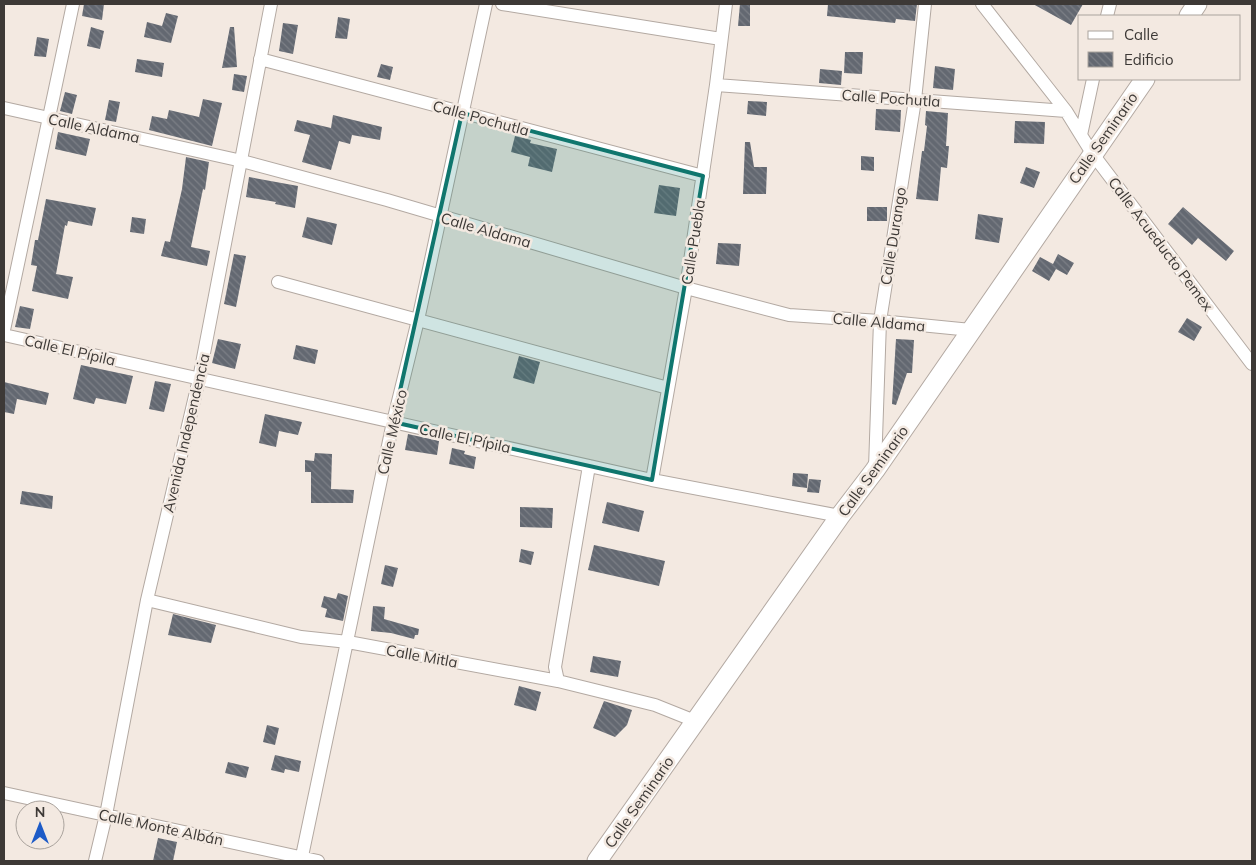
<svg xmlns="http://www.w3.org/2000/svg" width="1256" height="865" font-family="Mulish,sans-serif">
<defs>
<pattern id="building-back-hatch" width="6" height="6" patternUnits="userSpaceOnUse" patternTransform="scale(1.25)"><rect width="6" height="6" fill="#636871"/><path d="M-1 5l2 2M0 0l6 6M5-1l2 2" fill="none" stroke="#7c7f86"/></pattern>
</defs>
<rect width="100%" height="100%" fill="#f3e9e1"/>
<!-- building -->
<path fill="url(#building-back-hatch)" d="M 84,4 L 104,4 L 102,20 L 82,16 Z
M 740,4 L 750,4 L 750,26 L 738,26 Z
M 828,4 L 917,4 L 915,21 L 896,19 L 895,23 L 827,16 Z
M 1033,4 L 1083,4 L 1071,25 Z
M 166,13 L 178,16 L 171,43 L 144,37 L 147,22 L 162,26 Z
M 338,17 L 350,19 L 347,39 L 335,38 Z
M 283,23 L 298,25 L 293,54 L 279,51 Z
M 91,27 L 104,31 L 100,49 L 87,46 Z
M 230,27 L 234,27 L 237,67 L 222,68 Z
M 37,37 L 49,39 L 46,57 L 34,56 Z
M 845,52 L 863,52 L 862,74 L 844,73 Z
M 137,59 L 164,63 L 162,77 L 135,72 Z
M 381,64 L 393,67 L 390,80 L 377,77 Z
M 935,66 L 955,69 L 953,90 L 933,88 Z
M 820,69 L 842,71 L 841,85 L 819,83 Z
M 234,74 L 247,76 L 244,92 L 232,90 Z
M 65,92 L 77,95 L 72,114 L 60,111 Z
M 203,99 L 222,103 L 212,146 L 149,130 L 152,116 L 167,119 L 169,110 L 199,117 Z
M 109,100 L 120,102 L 116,122 L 105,120 Z
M 748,101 L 767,102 L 766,116 L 747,114 Z
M 876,109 L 901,110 L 900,132 L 875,130 Z
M 926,111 L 948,113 L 946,146 L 949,146 L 947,168 L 941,167 L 938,201 L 916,199 L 922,151 L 924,151 L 927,126 L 925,125 Z
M 333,115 L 382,127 L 380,140 L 352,135 L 350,144 L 339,141 L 331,170 L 302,162 L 310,135 L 294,131 L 297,120 L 331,128 Z
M 1015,121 L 1045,122 L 1044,144 L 1014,143 Z
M 58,132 L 90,139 L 86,156 L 55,149 Z
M 515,136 L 531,140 L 530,143 L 557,149 L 552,172 L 528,166 L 530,157 L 511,152 Z
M 745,142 L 750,142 L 754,167 L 767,167 L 766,194 L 743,194 Z
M 861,156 L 874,157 L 874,171 L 861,170 Z
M 186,157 L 209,162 L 205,190 L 203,189 L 191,247 L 210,251 L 207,266 L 161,256 L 165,241 L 170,242 L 182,189 Z
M 1026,167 L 1040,172 L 1034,188 L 1020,183 Z
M 249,177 L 298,186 L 295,208 L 275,204 L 276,202 L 246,197 Z
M 659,185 L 680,188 L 676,216 L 654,213 Z
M 46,199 L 96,208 L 92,226 L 68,221 L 67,226 L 65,225 L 56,274 L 73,277 L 68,299 L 32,291 L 37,266 L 31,265 L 35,240 L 38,240 Z
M 867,207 L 887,207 L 887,221 L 867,221 Z
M 1183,207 L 1234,251 L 1226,261 L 1198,238 L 1192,245 L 1168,224 Z
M 978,214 L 1003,218 L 999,243 L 975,239 Z
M 132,217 L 146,219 L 144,234 L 130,232 Z
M 307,217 L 337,224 L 332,245 L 302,237 Z
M 718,243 L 741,244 L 739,266 L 716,264 Z
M 234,254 L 246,256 L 236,307 L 224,304 Z
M 1058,254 L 1074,263 L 1067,275 L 1056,269 L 1049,281 L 1032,271 L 1040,257 L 1053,264 Z
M 20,306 L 34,309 L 30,329 L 15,327 Z
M 1187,318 L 1202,327 L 1194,341 L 1178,332 Z
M 218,339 L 241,344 L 235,369 L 212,363 Z
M 896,339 L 914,340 L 912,373 L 907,373 L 896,405 L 892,404 Z
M 296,345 L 318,350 L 315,364 L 293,359 Z
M 519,356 L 540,362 L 534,384 L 513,378 Z
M 81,365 L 133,376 L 126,404 L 96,398 L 94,404 L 73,399 Z
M 155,381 L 171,384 L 164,412 L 149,409 Z
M 4,382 L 49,393 L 46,405 L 17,399 L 14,414 L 4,412 Z
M 265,414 L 302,422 L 298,435 L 279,431 L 276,447 L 259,443 Z
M 408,434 L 439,441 L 437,455 L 405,450 Z
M 452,448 L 465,451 L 464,454 L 476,457 L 474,469 L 449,464 Z
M 315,453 L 332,454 L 331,489 L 354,490 L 353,503 L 311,503 L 311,472 L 305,472 L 305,460 L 314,461 Z
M 793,473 L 808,474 L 807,488 L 792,486 Z
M 809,479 L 821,480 L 819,493 L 807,492 Z
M 22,491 L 53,496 L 52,509 L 20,504 Z
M 607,502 L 644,511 L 639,532 L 602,523 Z
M 520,507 L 553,508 L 552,528 L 520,527 Z
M 594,545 L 665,561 L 659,586 L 588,570 Z
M 521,549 L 534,552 L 531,565 L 519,562 Z
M 385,565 L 398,568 L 393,587 L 381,584 Z
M 338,593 L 348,596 L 343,621 L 325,617 L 327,609 L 321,607 L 324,596 L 336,599 Z
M 373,606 L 385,607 L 384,619 L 419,629 L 418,635 L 415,635 L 414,639 L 391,633 L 371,631 Z
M 173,614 L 216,625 L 211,643 L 168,635 Z
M 593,656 L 621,661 L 618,677 L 590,672 Z
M 519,686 L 541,692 L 536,711 L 514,705 Z
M 604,701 L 632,710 L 627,725 L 615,737 L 593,728 Z
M 267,725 L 279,728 L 275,745 L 263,742 Z
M 275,755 L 301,761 L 299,772 L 285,769 L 284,773 L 271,770 Z
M 228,762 L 249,767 L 246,778 L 225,773 Z
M 158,838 L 177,842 L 173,861 L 153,861 Z"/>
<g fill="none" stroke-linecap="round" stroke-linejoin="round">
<!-- street casing -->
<g stroke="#b3a9a2" stroke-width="14">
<path id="street" d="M 502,4 L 721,39
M 982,4 L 1066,111 L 1092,153 L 1252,364
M 1107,16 L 1110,4
M 260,59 L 703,176
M 716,85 L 1066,111
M 4,108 L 242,161 L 387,200 L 686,288 L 789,315 L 880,321 L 971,330
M 1081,135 L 1093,79
M 278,282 L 668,388
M 4,330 L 73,4
M 4,335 L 652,480 L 840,516
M 875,468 L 880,321 L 915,100 L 925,4
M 652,480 L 686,288 L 716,85 L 726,4
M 147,600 L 301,637 L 348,642 L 558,681 L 655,705 L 695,721
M 558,681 L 555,667 L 589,466
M 4,793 L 318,861
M 95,861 L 106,815 L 147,600 L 199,379 L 271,4
M 301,861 L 393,422 L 418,320 L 486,4"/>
</g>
<!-- secondary casing -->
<g stroke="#b3a9a2" stroke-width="21">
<path id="secondary" d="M 1189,16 L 1197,4
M 597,861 L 840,516 L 875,470 L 1145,79"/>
</g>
<!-- street -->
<use href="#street" stroke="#fff" stroke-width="12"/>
<!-- secondary -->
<use href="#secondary" stroke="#fff" stroke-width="19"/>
</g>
<!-- marked area -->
<path fill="#0f766e" fill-opacity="0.2" stroke="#0f766e" stroke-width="4" stroke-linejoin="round" d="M 462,113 L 703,176 L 652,480 L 393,422 Z"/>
<g text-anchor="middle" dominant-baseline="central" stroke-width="5" stroke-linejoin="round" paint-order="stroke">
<!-- street labels -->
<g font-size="15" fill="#3d3936" stroke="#f3e9e1">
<text transform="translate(891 98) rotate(4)">Calle Pochutla</text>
<text transform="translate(481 118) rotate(15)">Calle Pochutla</text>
<text transform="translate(94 128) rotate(12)">Calle Aldama</text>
<text transform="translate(1103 138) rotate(-55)">Calle Seminario</text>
<text transform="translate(486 230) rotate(16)">Calle Aldama</text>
<text transform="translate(893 236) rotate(-81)">Calle Durango</text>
<text transform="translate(693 242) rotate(-81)">Calle Puebla</text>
<text transform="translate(1161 244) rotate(53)">Calle Acueducto Pemex</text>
<text transform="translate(879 322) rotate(5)">Calle Aldama</text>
<text transform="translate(70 350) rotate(13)">Calle El Pípila</text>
<text transform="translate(392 432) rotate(-77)">Calle México</text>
<text transform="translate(186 433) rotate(-77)">Avenida Independencia</text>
<text transform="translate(465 438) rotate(12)">Calle El Pípila</text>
<text transform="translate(873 471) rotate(-54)">Calle Seminario</text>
<text transform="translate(422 656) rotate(10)">Calle Mitla</text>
<text transform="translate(639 802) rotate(-55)">Calle Seminario</text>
<text transform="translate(161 827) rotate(12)">Calle Monte Albán</text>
</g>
</g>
<!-- border -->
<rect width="1256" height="865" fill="none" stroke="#3d3936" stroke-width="10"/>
<!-- legend -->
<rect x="1078" y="15" width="162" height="65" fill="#f3e9e1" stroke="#aaa39d"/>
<rect x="1088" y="31" width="25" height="8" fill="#ffffff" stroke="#aaa39d"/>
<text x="1124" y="40" font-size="15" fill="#3d3936">Calle</text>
<rect x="1088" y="52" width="25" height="15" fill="url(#building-back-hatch)" stroke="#aaa39d"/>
<text x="1124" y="65" font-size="15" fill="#3d3936">Edificio</text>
<!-- north arrow -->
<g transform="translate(40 825)"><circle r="24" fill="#f3e9e1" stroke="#aaa39d"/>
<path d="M0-4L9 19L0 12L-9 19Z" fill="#1d5bc7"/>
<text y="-8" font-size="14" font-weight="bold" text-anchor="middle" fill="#3d3936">N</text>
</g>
</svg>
